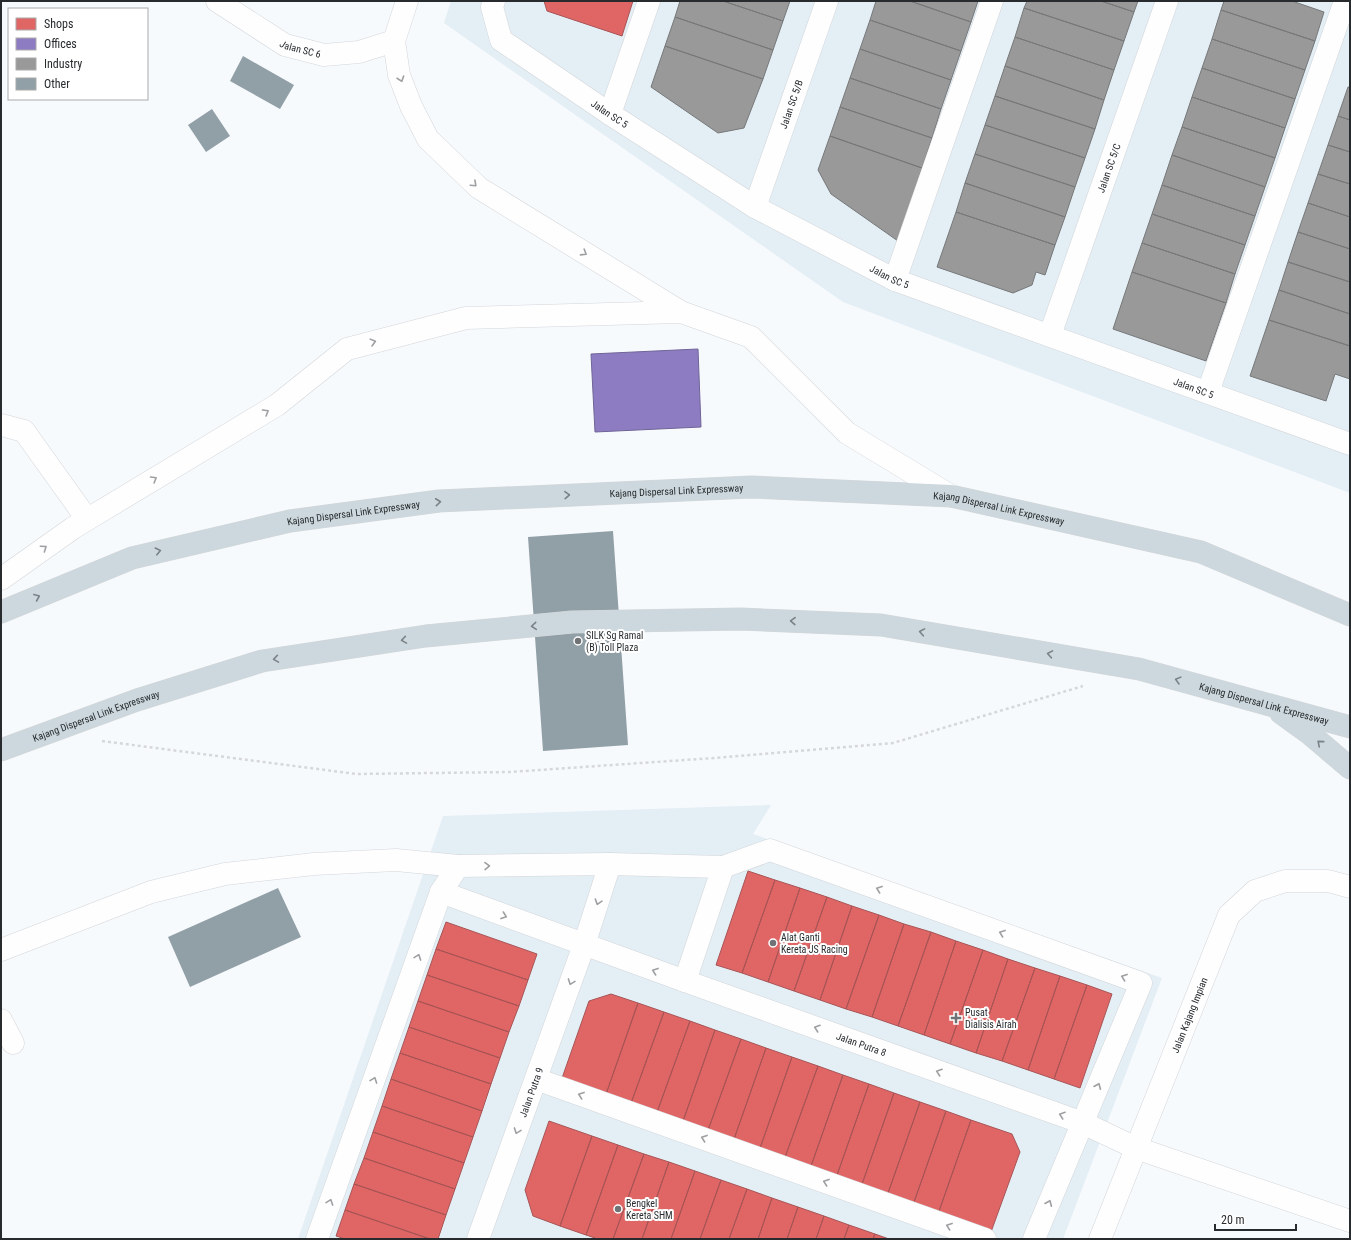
<svg xmlns="http://www.w3.org/2000/svg" width="1351" height="1240" font-family="'Roboto Condensed',sans-serif">
<rect width="100%" height="100%" fill="#f7fafd"/>
<!-- built -->
<path fill="#e3eef5" d="M 451,1 L 1350,1 L 1350,493 L 843,302 L 444,23 Z
M 771,805 L 753,834 L 1162,978 L 1063,1239 L 298,1239 L 443,816 Z"/>
<!-- shops -->
<path fill="#e06666" stroke="#a85455" d="M 544,1 L 633,1 L 622,36 L 547,11 Z
M 748,871 L 775,880 L 742,973 L 716,965 Z
M 775,880 L 800,888 L 768,982 L 742,973 Z
M 800,888 L 827,897 L 794,991 L 768,982 Z
M 827,897 L 852,906 L 820,1000 L 794,991 Z
M 852,906 L 879,915 L 846,1009 L 820,1000 Z
M 879,915 L 904,924 L 872,1017 L 846,1009 Z
M 446,922 L 537,954 L 528,980 L 436,949 Z
M 904,924 L 931,932 L 898,1026 L 872,1017 Z
M 931,932 L 956,941 L 924,1035 L 898,1026 Z
M 956,941 L 983,950 L 950,1044 L 924,1035 Z
M 436,949 L 528,980 L 519,1006 L 427,975 Z
M 983,950 L 1008,959 L 976,1053 L 950,1044 Z
M 1008,959 L 1035,968 L 1002,1061 L 976,1053 Z
M 1035,968 L 1060,976 L 1028,1070 L 1002,1061 Z
M 427,975 L 519,1006 L 509,1032 L 418,1001 Z
M 1060,976 L 1087,985 L 1054,1079 L 1028,1070 Z
M 1087,985 L 1112,994 L 1080,1088 L 1054,1079 Z
M 611,994 L 638,1003 L 605,1097 L 561,1081 L 589,1001 Z
M 418,1001 L 509,1032 L 500,1058 L 409,1027 Z
M 638,1003 L 664,1012 L 630,1106 L 605,1097 Z
M 664,1012 L 690,1021 L 656,1115 L 630,1106 Z
M 690,1021 L 715,1030 L 682,1124 L 656,1115 Z
M 409,1027 L 500,1058 L 491,1084 L 400,1053 Z
M 715,1030 L 741,1039 L 707,1133 L 682,1124 Z
M 741,1039 L 766,1048 L 733,1142 L 707,1133 Z
M 766,1048 L 792,1057 L 759,1151 L 733,1142 Z
M 400,1053 L 491,1084 L 482,1111 L 391,1079 Z
M 792,1057 L 818,1066 L 784,1160 L 759,1151 Z
M 818,1066 L 843,1075 L 810,1169 L 784,1160 Z
M 843,1075 L 869,1084 L 836,1178 L 810,1169 Z
M 391,1079 L 482,1111 L 473,1137 L 382,1106 Z
M 869,1084 L 894,1093 L 861,1187 L 836,1178 Z
M 894,1093 L 920,1102 L 887,1196 L 861,1187 Z
M 920,1102 L 946,1111 L 913,1205 L 887,1196 Z
M 382,1106 L 473,1137 L 464,1163 L 373,1132 Z
M 946,1111 L 971,1120 L 938,1214 L 913,1205 Z
M 971,1120 L 1012,1134 L 1020,1152 L 991,1232 L 938,1214 Z
M 549,1121 L 592,1136 L 560,1226 L 533,1216 L 525,1190 Z
M 373,1132 L 464,1163 L 455,1189 L 364,1158 Z
M 592,1136 L 618,1145 L 586,1235 L 560,1226 Z
M 618,1145 L 644,1154 L 613,1239 L 598,1239 L 586,1235 Z
M 644,1154 L 669,1162 L 642,1239 L 613,1239 Z
M 364,1158 L 455,1189 L 446,1215 L 354,1184 Z
M 669,1162 L 695,1171 L 671,1239 L 642,1239 Z
M 695,1171 L 721,1180 L 700,1239 L 671,1239 Z
M 721,1180 L 747,1189 L 729,1239 L 700,1239 Z
M 354,1184 L 446,1215 L 438,1239 L 430,1239 L 345,1210 Z
M 747,1189 L 772,1198 L 758,1239 L 729,1239 Z
M 772,1198 L 798,1207 L 787,1239 L 758,1239 Z
M 798,1207 L 824,1216 L 816,1239 L 787,1239 Z
M 345,1210 L 430,1239 L 345,1239 L 336,1236 Z
M 824,1216 L 849,1225 L 844,1239 L 816,1239 Z
M 849,1225 L 875,1234 L 873,1239 L 844,1239 Z
M 875,1234 L 889,1239 L 873,1239 Z"/>
<!-- offices -->
<path fill="#8e7cc3" stroke="#6f6496" d="M 698,349 L 701,427 L 595,432 L 591,354 Z"/>
<!-- industry -->
<path fill="#999" stroke="#777879" d="M 680,1 L 723,1 L 783,21 L 773,50 L 675,17 Z
M 723,1 L 790,1 L 783,21 Z
M 876,1 L 910,1 L 971,22 L 961,51 L 870,20 Z
M 910,1 L 978,1 L 971,22 Z
M 1027,1 L 1101,1 L 1134,12 L 1124,41 L 1024,8 Z
M 1101,1 L 1138,1 L 1134,12 Z
M 1224,1 L 1292,1 L 1324,12 L 1315,41 L 1221,10 Z
M 1024,8 L 1124,41 L 1114,70 L 1015,37 Z
M 1221,10 L 1315,41 L 1305,70 L 1212,39 Z
M 675,17 L 773,50 L 763,79 L 665,46 Z
M 870,20 L 961,51 L 951,80 L 860,49 Z
M 1015,37 L 1114,70 L 1104,100 L 1005,66 Z
M 1212,39 L 1305,70 L 1295,99 L 1202,68 Z
M 665,46 L 763,79 L 744,128 L 718,133 L 651,87 Z
M 860,49 L 951,80 L 941,109 L 850,78 Z
M 1005,66 L 1104,100 L 1095,129 L 995,96 Z
M 1202,68 L 1295,99 L 1285,128 L 1192,97 Z
M 850,78 L 941,109 L 932,138 L 840,107 Z
M 1348,87 L 1350,87 L 1350,120 L 1338,116 Z
M 995,96 L 1095,129 L 1085,158 L 985,125 Z
M 1192,97 L 1285,128 L 1275,158 L 1182,127 Z
M 840,107 L 932,138 L 922,168 L 830,136 Z
M 1338,116 L 1350,120 L 1350,152 L 1328,145 Z
M 985,125 L 1085,158 L 1075,187 L 975,154 Z
M 1182,127 L 1275,158 L 1265,187 L 1172,155 Z
M 830,136 L 922,168 L 898,241 L 831,194 L 818,170 Z
M 1328,145 L 1350,152 L 1350,184 L 1318,174 Z
M 975,154 L 1075,187 L 1065,217 L 965,183 Z
M 1172,155 L 1265,187 L 1255,216 L 1162,185 Z
M 1318,174 L 1350,184 L 1350,217 L 1308,203 Z
M 965,183 L 1065,217 L 1055,245 L 956,212 Z
M 1162,185 L 1255,216 L 1245,245 L 1152,214 Z
M 1308,203 L 1350,217 L 1350,249 L 1298,232 Z
M 956,212 L 1055,245 L 1045,275 L 1036,272 L 1032,285 L 1013,293 L 937,267 Z
M 1152,214 L 1245,245 L 1235,274 L 1142,243 Z
M 1298,232 L 1350,249 L 1350,282 L 1288,262 Z
M 1142,243 L 1235,274 L 1226,303 L 1132,272 Z
M 1288,262 L 1350,282 L 1350,314 L 1279,290 Z
M 1132,272 L 1226,303 L 1206,361 L 1113,329 Z
M 1279,290 L 1350,314 L 1350,346 L 1269,320 Z
M 1269,320 L 1350,346 L 1350,379 L 1335,374 L 1326,401 L 1250,376 Z"/>
<!-- building -->
<path fill="#919fa6" d="M 243,56 L 294,85 L 280,109 L 230,81 Z
M 212,109 L 230,136 L 206,152 L 188,125 Z
M 613,531 L 628,745 L 543,751 L 528,537 Z
M 278,888 L 301,937 L 190,987 L 168,937 Z"/>
<g fill="none" stroke-linecap="round" stroke-linejoin="round">
<!-- minor casing -->
<g stroke="#d3d6d9" stroke-width="23">
<g id="minor">
<path id="s1" d="M 217,1 L 285,45 L 324,55 L 359,52 L 394,41"/>
<path d="M 407,1 L 394,41 L 399,75 L 411,106 L 428,139 L 479,188 L 681,312"/>
<path id="s2" d="M 494,1 L 492,7 L 501,40 L 610,114 L 755,207 L 895,280 L 1350,444"/>
<path d="M 610,114 L 649,1"/>
<path id="s3" d="M 755,207 L 827,1"/>
<path d="M 895,280 L 992,1"/>
<path id="s4" d="M 1050,335 L 1167,1"/>
<path d="M 1208,392 L 1345,1"/>
<path d="M 1,425 L 24,431 L 87,519"/>
<path d="M 1,579 L 73,528 L 277,405 L 347,349 L 466,318 L 681,312 L 751,337 L 847,433 L 951,496"/>
<path d="M 723,867 L 770,850 L 1141,983 L 1034,1239"/>
<path id="s5" d="M 441,892 L 685,981 L 1083,1123 L 1136,1148 L 1350,1221"/>
<path d="M 1,950 L 151,892 L 225,874 L 314,864 L 396,860 L 458,866"/>
<path d="M 1,1020 L 13,1043"/>
<path d="M 536,1079 L 985,1239"/>
<path d="M 317,1239 L 441,892 L 458,866 L 610,864 L 723,867 L 685,981"/>
<path id="s6" d="M 478,1239 L 584,945 L 610,864"/>
<path id="s7" d="M 1100,1239 L 1229,915 L 1255,891 L 1285,881 L 1328,881 L 1350,887"/>
</g>
</g>
<!-- highway casing -->
<g stroke="#d5d7d8" stroke-width="23">
<g id="highway">
<path id="s8" d="M 1,612 L 132,558 L 290,521 L 439,501 L 751,487 L 951,496 L 1201,552 L 1350,615"/>
<path d="M 1281,713 L 1310,734 L 1350,768"/>
<path id="s9" d="M 1,750 L 137,700 L 262,661 L 426,636 L 572,622 L 741,619 L 881,625 L 1139,669 L 1350,727"/>
</g>
</g>
<!-- path -->
<path stroke="#d6d7d9" stroke-width="2.5" stroke-dasharray="3 3" stroke-linecap="butt" d="M 102,741 L 356,774 L 510,772 L 714,758 L 893,743 L 1083,686"/>
<!-- minor -->
<use href="#minor" stroke="#fefeff" stroke-width="22"/>
<!-- highway -->
<use href="#highway" stroke="#ccd8de" stroke-width="22"/>
</g>
<!-- one-way arrows -->
<defs><path id="oneway-chevron" d="M-2-3.5L2.5 0L-2 3.5" fill="none" stroke-width="1.6" stroke-linecap="round" stroke-linejoin="round"/></defs>
<g stroke="#9d9fa0">
<use href="#oneway-chevron" transform="translate(401 79) rotate(71)"/>
<use href="#oneway-chevron" transform="translate(474 184) rotate(43)"/>
<use href="#oneway-chevron" transform="translate(584 253) rotate(32)"/>
<use href="#oneway-chevron" transform="translate(373 342) rotate(-15)"/>
<use href="#oneway-chevron" transform="translate(266 412) rotate(-31)"/>
<use href="#oneway-chevron" transform="translate(154 479) rotate(-31)"/>
<use href="#oneway-chevron" transform="translate(44 548) rotate(-35)"/>
<use href="#oneway-chevron" transform="translate(487 866) rotate(-1)"/>
<use href="#oneway-chevron" transform="translate(879 889) rotate(-160)"/>
<use href="#oneway-chevron" transform="translate(598 902) rotate(108)"/>
<use href="#oneway-chevron" transform="translate(504 916) rotate(20)"/>
<use href="#oneway-chevron" transform="translate(1002 933) rotate(-160)"/>
<use href="#oneway-chevron" transform="translate(418 957) rotate(-70)"/>
<use href="#oneway-chevron" transform="translate(655 971) rotate(-160)"/>
<use href="#oneway-chevron" transform="translate(1124 977) rotate(-160)"/>
<use href="#oneway-chevron" transform="translate(571 982) rotate(110)"/>
<use href="#oneway-chevron" transform="translate(817 1028) rotate(-161)"/>
<use href="#oneway-chevron" transform="translate(939 1072) rotate(-161)"/>
<use href="#oneway-chevron" transform="translate(374 1080) rotate(-70)"/>
<use href="#oneway-chevron" transform="translate(1098 1086) rotate(-67)"/>
<use href="#oneway-chevron" transform="translate(581 1095) rotate(-160)"/>
<use href="#oneway-chevron" transform="translate(1062 1115) rotate(-161)"/>
<use href="#oneway-chevron" transform="translate(517 1131) rotate(110)"/>
<use href="#oneway-chevron" transform="translate(704 1138) rotate(-160)"/>
<use href="#oneway-chevron" transform="translate(826 1182) rotate(-160)"/>
<use href="#oneway-chevron" transform="translate(330 1202) rotate(-70)"/>
<use href="#oneway-chevron" transform="translate(1049 1203) rotate(-67)"/>
<use href="#oneway-chevron" transform="translate(949 1226) rotate(-160)"/>
</g>
<g stroke="#7a8286">
<use href="#oneway-chevron" transform="translate(567 495) rotate(-3)"/>
<use href="#oneway-chevron" transform="translate(438 502) rotate(-6)"/>
<use href="#oneway-chevron" transform="translate(158 551) rotate(-13)"/>
<use href="#oneway-chevron" transform="translate(37 597) rotate(-23)"/>
<use href="#oneway-chevron" transform="translate(793 621) rotate(-178)"/>
<use href="#oneway-chevron" transform="translate(534 626) rotate(175)"/>
<use href="#oneway-chevron" transform="translate(922 632) rotate(-170)"/>
<use href="#oneway-chevron" transform="translate(404 640) rotate(171)"/>
<use href="#oneway-chevron" transform="translate(1050 654) rotate(-170)"/>
<use href="#oneway-chevron" transform="translate(276 659) rotate(171)"/>
<use href="#oneway-chevron" transform="translate(1178 680) rotate(-165)"/>
<use href="#oneway-chevron" transform="translate(1320 743) rotate(-139)"/>
</g>
<!-- markers -->
<g fill="#707376" stroke="#fff" stroke-width="1.5">
<circle cx="578" cy="641" r="4"/>
<circle cx="773" cy="943" r="4"/>
<path d="M954 1012h4v4h4v4h-4v4h-4v-4h-4v-4h4z"/>
<circle cx="618" cy="1209" r="4"/>
</g>
<g text-anchor="middle" dominant-baseline="central" stroke-width="4" stroke-linejoin="round" paint-order="stroke">
<!-- street labels -->
<g font-size="10" fill="#272b2d" stroke="#fff">
<text stroke="none"><textPath href="#s1" startOffset="97">Jalan SC 6</textPath></text>
<text stroke="none"><textPath href="#s3" startOffset="109">Jalan SC 5/B</textPath></text>
<text stroke="none"><textPath href="#s2" startOffset="172">Jalan SC 5</textPath></text>
<text stroke="none"><textPath href="#s4" startOffset="177">Jalan SC 5/C</textPath></text>
<text stroke="none"><textPath href="#s2" startOffset="496">Jalan SC 5</textPath></text>
<text stroke="none"><textPath href="#s2" startOffset="820">Jalan SC 5</textPath></text>
<text stroke="none"><textPath href="#s8" startOffset="692">Kajang Dispersal Link Expressway</textPath></text>
<text stroke="none"><textPath href="#s8" startOffset="1016">Kajang Dispersal Link Expressway</textPath></text>
<text stroke="none"><textPath href="#s8" startOffset="368">Kajang Dispersal Link Expressway</textPath></text>
<text stroke="none"><textPath href="#s9" startOffset="1289">Kajang Dispersal Link Expressway</textPath></text>
<text stroke="none"><textPath href="#s9" startOffset="101">Kajang Dispersal Link Expressway</textPath></text>
<text stroke="none"><textPath href="#s7" startOffset="241">Jalan Kajang Impian</textPath></text>
<text stroke="none"><textPath href="#s5" startOffset="447">Jalan Putra 8</textPath></text>
<text stroke="none"><textPath href="#s6" startOffset="156">Jalan Putra 9</textPath></text>
</g>
<!-- poi labels -->
<g font-size="10" fill="#272b2d" stroke="#fff" text-anchor="start">
<text x="586" y="635">SILK Sg Ramal<tspan x="586" dy="12">(B) Toll Plaza</tspan></text>
<text x="781" y="937">Alat Ganti<tspan x="781" dy="12">Kereta JS Racing</tspan></text>
<text x="965" y="1012">Pusat<tspan x="965" dy="12">Dialisis Airah</tspan></text>
<text x="626" y="1203">Bengkel<tspan x="626" dy="12">Kereta SHM</tspan></text>
</g>
</g>
<!-- border -->
<rect width="1351" height="1240" fill="none" stroke="#272b2d" stroke-width="4"/>
<!-- legend -->
<rect x="8" y="8" width="140" height="92" fill="#ffffff" stroke="#a9aaab"/>
<rect x="16" y="18" width="20" height="12" fill="#e06666" stroke="#a9aaab"/>
<text x="44" y="28" font-size="12" fill="#272b2d">Shops</text>
<rect x="16" y="38" width="20" height="12" fill="#8e7cc3" stroke="#a9aaab"/>
<text x="44" y="48" font-size="12" fill="#272b2d">Offices</text>
<rect x="16" y="58" width="20" height="12" fill="#999999" stroke="#a9aaab"/>
<text x="44" y="68" font-size="12" fill="#272b2d">Industry</text>
<rect x="16" y="78" width="20" height="12" fill="#919fa6" stroke="#a9aaab"/>
<text x="44" y="88" font-size="12" fill="#272b2d">Other</text>
<!-- scale -->
<path d="M1215 1224v6h81v-6" fill="none" stroke="#272b2d" stroke-width="2"/>
<text x="1221" y="1224" font-size="12" fill="#272b2d" stroke="#ffffff" stroke-width="3" paint-order="stroke">20 m</text>
</svg>
